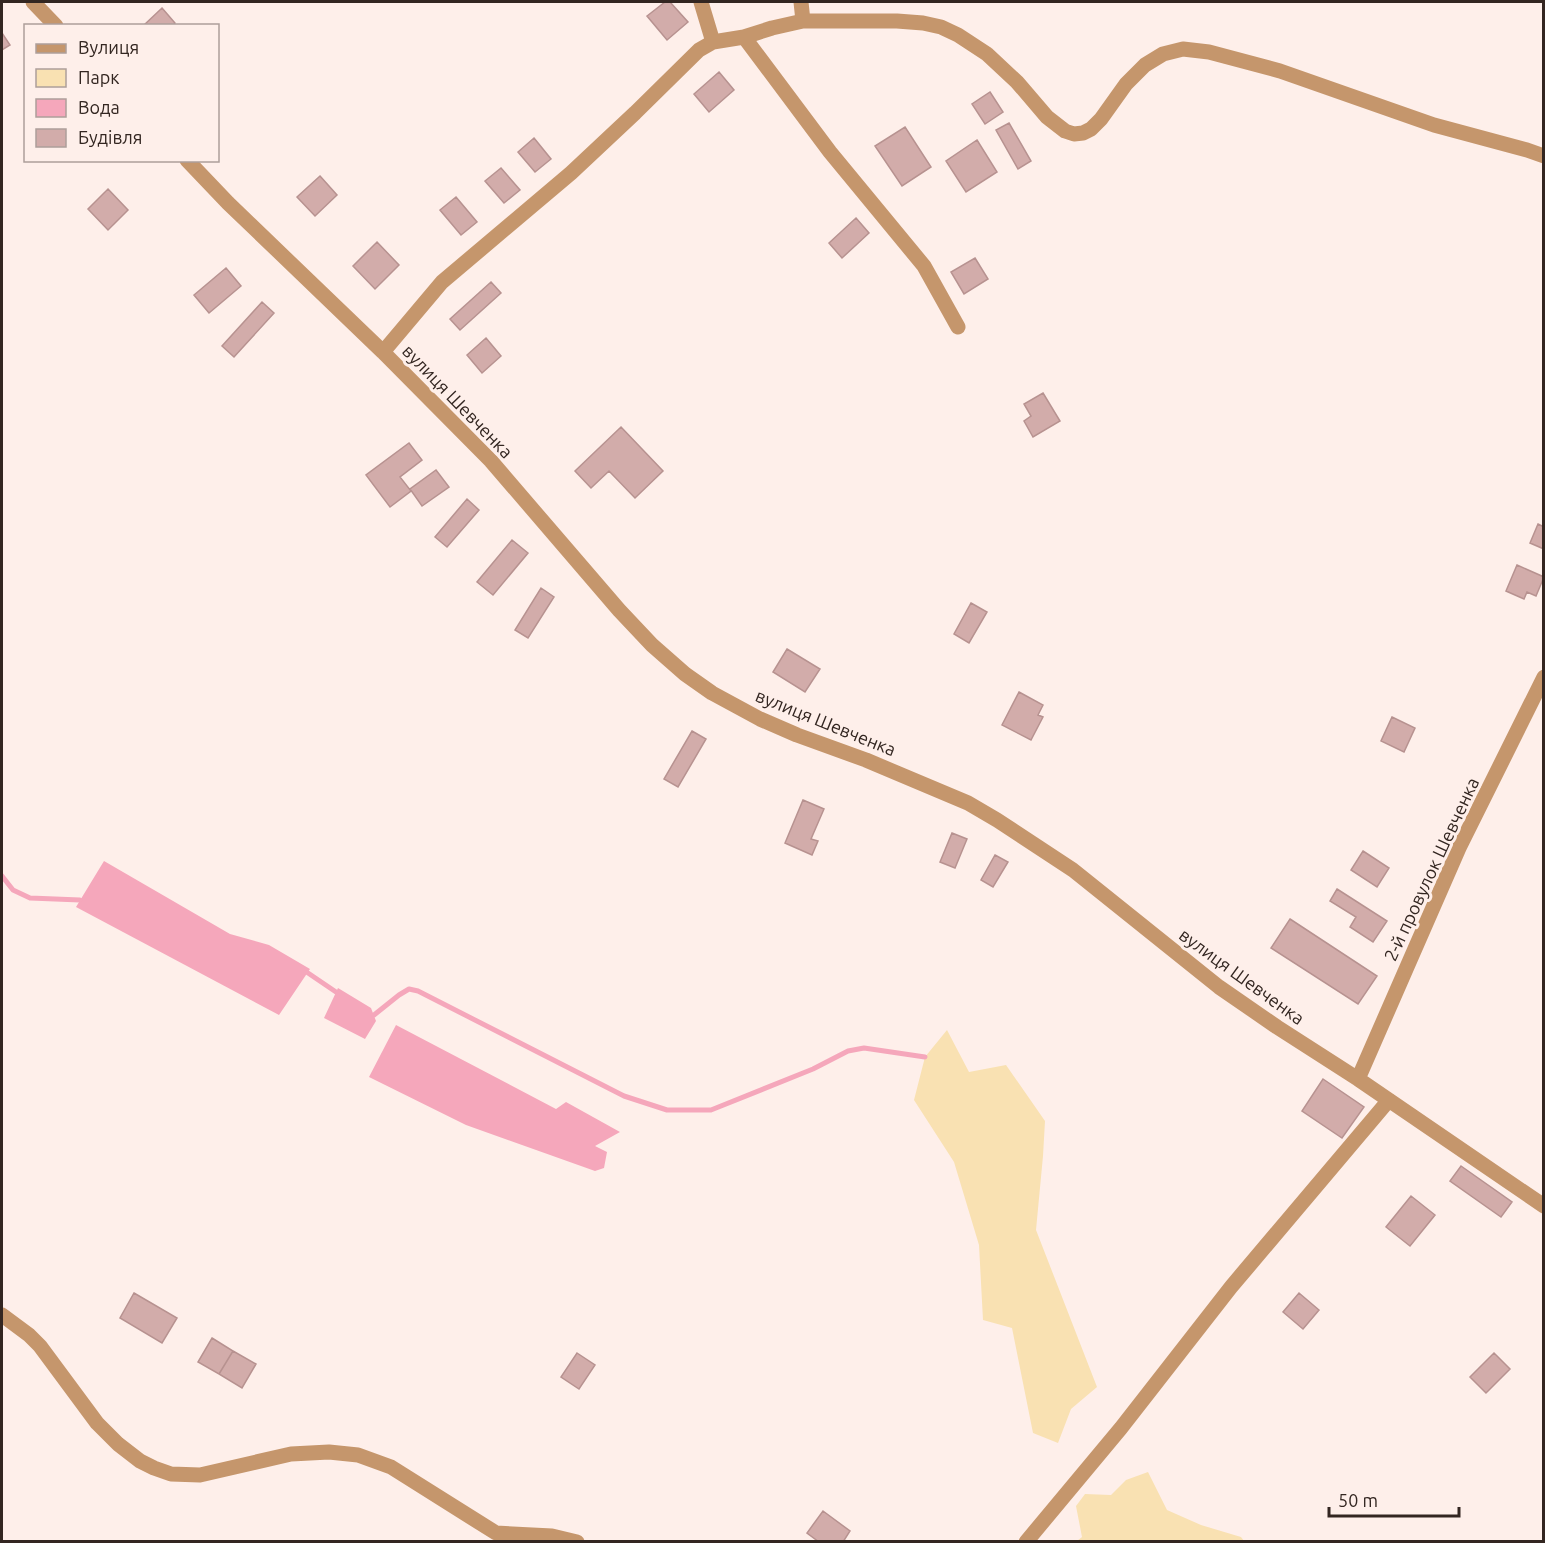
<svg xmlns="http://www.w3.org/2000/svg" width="1545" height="1543" font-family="Ubuntu,sans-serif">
<rect width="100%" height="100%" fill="#feefea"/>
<!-- green -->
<path fill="#f9e1b2" d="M 947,1030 L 969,1072 L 1006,1065 L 1045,1121 L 1043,1156 L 1036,1230 L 1097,1387 L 1071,1409 L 1058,1443 L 1033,1433 L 1012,1328 L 983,1320 L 979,1245 L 954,1162 L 914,1100 L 925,1057 Z
M 1148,1472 L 1167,1510 L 1201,1525 L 1241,1537 L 1244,1541 L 1077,1541 L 1082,1537 L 1076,1506 L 1085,1494 L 1111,1495 L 1126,1480 Z"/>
<!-- water -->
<path fill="#f5a7bb" d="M 104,861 L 230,934 L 269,945 L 310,969 L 279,1015 L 76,907 Z
M 338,988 L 371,1008 L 376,1021 L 365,1039 L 324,1018 Z
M 396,1025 L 556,1109 L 566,1102 L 620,1132 L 595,1146 L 607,1152 L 604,1168 L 595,1171 L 466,1125 L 369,1077 Z"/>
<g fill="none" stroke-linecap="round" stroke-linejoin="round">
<!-- stream -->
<path stroke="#f5a7bb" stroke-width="5" d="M 2,876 L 13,890 L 30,898 L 80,900
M 308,973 L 336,992
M 374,1015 L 399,995 L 409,989 L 418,991 L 624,1096 L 667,1110 L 711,1110 L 813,1069 L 848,1051 L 864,1048 L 925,1057"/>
</g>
<!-- building -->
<path fill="#d2acaa" stroke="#b79290" stroke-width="1.5" d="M 665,2 L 670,2 L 688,22 L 667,40 L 647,16 Z
M 162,8 L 175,23 L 173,26 L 143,26 Z
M 2,33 L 10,45 L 2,50 Z
M 719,72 L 734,90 L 709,112 L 694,94 Z
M 990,92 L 1003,112 L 985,124 L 972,104 Z
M 1009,123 L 1031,161 L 1018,169 L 996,130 Z
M 905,127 L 931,167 L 902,186 L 875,146 Z
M 534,138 L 551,159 L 535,172 L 518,152 Z
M 977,140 L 997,172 L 966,192 L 946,161 Z
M 501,168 L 520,190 L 504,203 L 485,181 Z
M 320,176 L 337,195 L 315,216 L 297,197 Z
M 108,189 L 128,210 L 108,230 L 88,209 Z
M 456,197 L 477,222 L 461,235 L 440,210 Z
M 856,218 L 869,233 L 842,258 L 829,243 Z
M 377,242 L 399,265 L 375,289 L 353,266 Z
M 975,258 L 988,279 L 964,294 L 951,272 Z
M 226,268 L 241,286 L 209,313 L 194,295 Z
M 491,282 L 501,293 L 460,330 L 450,319 Z
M 262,302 L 274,313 L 234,357 L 222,346 Z
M 486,338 L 501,356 L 482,373 L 467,355 Z
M 1043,393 L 1060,421 L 1033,437 L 1024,421 L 1031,416 L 1024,404 Z
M 621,427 L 663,471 L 635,498 L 609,471 L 591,488 L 575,471 Z
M 409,443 L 422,460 L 400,477 L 411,491 L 390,507 L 366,475 Z
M 436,470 L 449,487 L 422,506 L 410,489 Z
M 467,499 L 479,510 L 447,547 L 435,537 Z
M 1538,524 L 1544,527 L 1544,549 L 1530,543 Z
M 512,540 L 528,553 L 493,595 L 477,582 Z
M 1517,565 L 1544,577 L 1536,596 L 1527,592 L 1524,599 L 1506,591 Z
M 541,588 L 554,597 L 528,638 L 515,630 Z
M 971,603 L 987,612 L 969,643 L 954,634 Z
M 787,649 L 820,669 L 805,692 L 773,672 Z
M 1019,692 L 1043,705 L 1038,715 L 1043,717 L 1031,740 L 1002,725 Z
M 1392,717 L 1415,728 L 1404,752 L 1381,741 Z
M 692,731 L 706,739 L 678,787 L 664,779 Z
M 803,800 L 824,809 L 811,839 L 818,841 L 812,855 L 785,843 Z
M 952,833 L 967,839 L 955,868 L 940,862 Z
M 1363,851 L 1389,868 L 1377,887 L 1351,870 Z
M 995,855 L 1008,862 L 993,887 L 981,880 Z
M 1337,889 L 1387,921 L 1373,942 L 1350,927 L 1356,917 L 1330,901 Z
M 1290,919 L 1377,976 L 1358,1004 L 1271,948 Z
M 1323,1079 L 1364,1107 L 1342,1138 L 1302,1111 Z
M 1461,1166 L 1512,1202 L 1501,1217 L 1450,1181 Z
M 1411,1196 L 1435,1215 L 1410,1246 L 1386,1227 Z
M 134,1293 L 177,1318 L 162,1343 L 120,1318 Z
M 1299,1293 L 1319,1310 L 1303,1329 L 1283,1312 Z
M 212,1338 L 233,1351 L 219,1374 L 198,1362 Z
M 233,1351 L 256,1364 L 242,1388 L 219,1374 Z
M 577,1353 L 595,1365 L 579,1389 L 561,1377 Z
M 1494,1353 L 1510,1369 L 1486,1393 L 1470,1377 Z
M 823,1511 L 850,1531 L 843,1542 L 819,1542 L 807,1533 Z"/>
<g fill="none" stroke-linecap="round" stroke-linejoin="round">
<!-- minor -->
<path stroke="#c5966c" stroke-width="15" d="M 33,2 L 56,26
M 701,2 L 713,42
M 801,2 L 803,21
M 744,37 L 830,152 L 924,266 L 958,327
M 187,160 L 228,203 L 383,352 L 491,461 L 619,610 L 652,645 L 685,674 L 712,693 L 760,719 L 797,735 L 866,760 L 968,803 L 997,820 L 1073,870 L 1219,987 L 1277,1027 L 1358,1079 L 1544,1206
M 383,352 L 442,282 L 571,173 L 635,113 L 699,50 L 713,42 L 744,37 L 772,28 L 803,21 L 897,21 L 923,23 L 941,27 L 958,35 L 987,54 L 1017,82 L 1047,117 L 1065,131 L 1074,134 L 1083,133 L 1091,129 L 1101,119 L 1126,84 L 1145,65 L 1163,54 L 1183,49 L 1209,52 L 1280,71 L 1434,125 L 1527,150 L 1544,156
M 1358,1079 L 1459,848 L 1544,677
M 2,1315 L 29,1335 L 40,1346 L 97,1423 L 118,1444 L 140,1461 L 154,1468 L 171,1474 L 200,1475 L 291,1454 L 329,1452 L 358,1455 L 391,1467 L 496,1533 L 552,1536 L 577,1542
M 1026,1542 L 1121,1428 L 1231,1287 L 1389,1100"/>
</g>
<g text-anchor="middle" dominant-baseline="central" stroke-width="6" stroke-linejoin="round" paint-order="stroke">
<!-- street labels -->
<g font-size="18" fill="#332621" stroke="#feefea">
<text transform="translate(458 401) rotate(46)">вулиця Шевченка</text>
<text transform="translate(826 722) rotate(22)">вулиця Шевченка</text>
<text transform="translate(1431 869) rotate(-65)">2-й провулок Шевченка</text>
<text transform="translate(1242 976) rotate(36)">вулиця Шевченка</text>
</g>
</g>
<!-- border -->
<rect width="1545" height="1543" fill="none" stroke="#332621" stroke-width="6"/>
<!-- legend -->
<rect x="24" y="24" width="195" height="138" fill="#feefea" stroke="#ad9f9a" stroke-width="1.5"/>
<rect x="36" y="44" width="30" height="9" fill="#c5966c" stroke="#ad9f9a" stroke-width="1.5"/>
<text x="78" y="54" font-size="18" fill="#332621">Вулиця</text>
<rect x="36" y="69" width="30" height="18" fill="#f9e1b2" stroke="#ad9f9a" stroke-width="1.5"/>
<text x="78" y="84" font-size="18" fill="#332621">Парк</text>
<rect x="36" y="99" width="30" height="18" fill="#f5a7bb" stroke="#ad9f9a" stroke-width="1.5"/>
<text x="78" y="114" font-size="18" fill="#332621">Вода</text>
<rect x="36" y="129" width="30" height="18" fill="#d2acaa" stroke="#ad9f9a" stroke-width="1.5"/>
<text x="78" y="144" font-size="18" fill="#332621">Будівля</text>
<!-- scale -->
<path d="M1329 1507v9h130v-9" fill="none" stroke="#332621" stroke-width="3"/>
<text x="1338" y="1507" font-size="18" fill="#332621" stroke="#feefea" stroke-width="4.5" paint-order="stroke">50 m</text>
</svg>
